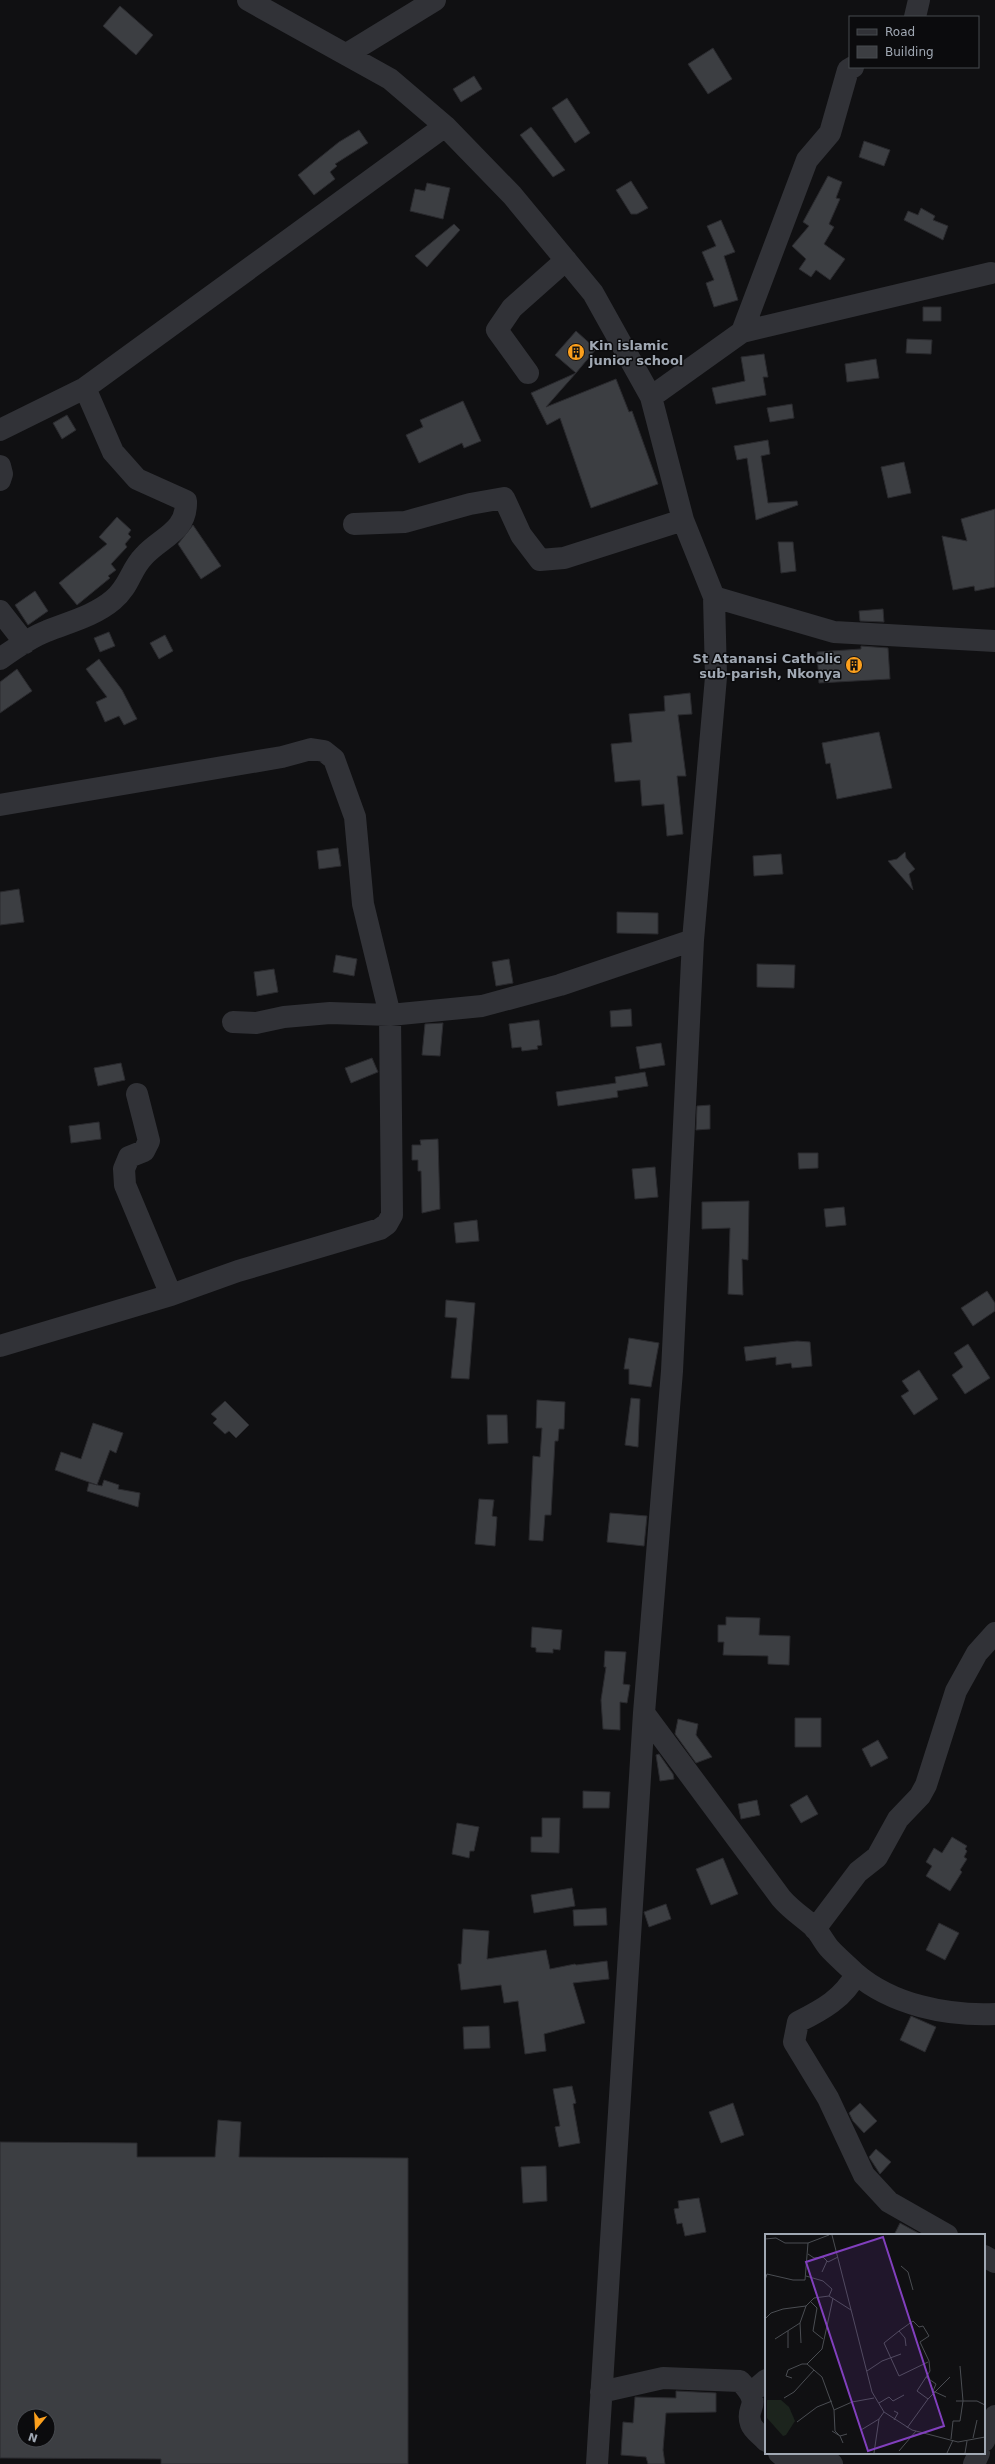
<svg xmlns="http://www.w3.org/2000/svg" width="995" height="2464" font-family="'DejaVu Sans',sans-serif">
<rect width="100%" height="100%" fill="#101012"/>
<!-- building -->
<path fill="#3c3e42" stroke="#2a2a2e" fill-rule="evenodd" d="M 120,6 L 153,35 L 136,55 L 103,26 Z
M 713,48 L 732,79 L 708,94 L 688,64 Z
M 474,76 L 482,89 L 461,102 L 453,89 Z
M 567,98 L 590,133 L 575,143 L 552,108 Z
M 531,127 L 565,170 L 553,177 L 520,135 Z
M 359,130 L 368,143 L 335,164 L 337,166 L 330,172 L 335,179 L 314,195 L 298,175 L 339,142 Z
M 864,141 L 890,150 L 884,166 L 859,157 Z
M 828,176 L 842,182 L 836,198 L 840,199 L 829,224 L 834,227 L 824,244 L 845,259 L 830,280 L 816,270 L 811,277 L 799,269 L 806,259 L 792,246 L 809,226 L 803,222 Z
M 631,181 L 648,208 L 637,214 L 631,214 L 616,190 Z
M 427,183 L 450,188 L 443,219 L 410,211 L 415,189 L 425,191 Z
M 921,208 L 935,216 L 933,220 L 948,226 L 943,240 L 904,220 L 908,211 L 918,215 Z
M 721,220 L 735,252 L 724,256 L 738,300 L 714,307 L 706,283 L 714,280 L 702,252 L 716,246 L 707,226 Z
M 454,224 L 460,230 L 427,267 L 415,256 Z
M 923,307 L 941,307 L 941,321 L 923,321 Z
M 576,331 L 596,349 L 576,373 L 555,355 Z
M 907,339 L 932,340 L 931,354 L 906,353 Z
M 764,354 L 768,377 L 763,377 L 766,395 L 716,404 L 712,388 L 745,381 L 741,357 Z
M 876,359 L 879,378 L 847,382 L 845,364 Z
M 576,373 L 546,407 L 616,379 L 629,412 L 632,411 L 658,484 L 591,508 L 560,418 L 547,425 L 531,393 Z
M 463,401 L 481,441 L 464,448 L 462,443 L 419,463 L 406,435 L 423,427 L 420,420 Z
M 792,404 L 794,418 L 770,422 L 767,408 Z
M 67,415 L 76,430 L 62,439 L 53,423 Z
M 768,440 L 770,454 L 761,456 L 768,503 L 797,501 L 798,505 L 756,520 L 747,458 L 737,460 L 734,446 Z
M 904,462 L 911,493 L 888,498 L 881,467 Z
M 995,509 L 995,587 L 975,591 L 974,586 L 953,590 L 942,536 L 967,541 L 961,519 Z
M 117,517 L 131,530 L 128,534 L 131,537 L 125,544 L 127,547 L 111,564 L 116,570 L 108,576 L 110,578 L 77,605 L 59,583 L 107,544 L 99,537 Z
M 193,525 L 221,566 L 201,579 L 178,544 Z
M 778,542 L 793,542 L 796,571 L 781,573 Z
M 35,591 L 48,611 L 28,625 L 15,605 Z
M 883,609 L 884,622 L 860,621 L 859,611 Z
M 109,632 L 115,646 L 100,652 L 94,638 Z
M 165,635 L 173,651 L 159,659 L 150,643 Z
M 861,646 L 888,648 L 890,679 L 819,683 L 817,652 L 861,649 Z
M 99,659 L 122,690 L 137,719 L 124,725 L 119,716 L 105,722 L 96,702 L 107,697 L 86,669 Z
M 17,669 L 32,691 L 0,713 L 0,682 Z
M 690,693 L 692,714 L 678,715 L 686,776 L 677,776 L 683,834 L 667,836 L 664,804 L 642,806 L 640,780 L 615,782 L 611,744 L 632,742 L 629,714 L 665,711 L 664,696 Z
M 879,732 L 892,788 L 837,799 L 830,763 L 826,764 L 822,743 Z
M 338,848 L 341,866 L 319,869 L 317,851 Z
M 905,852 L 906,858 L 915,869 L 909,874 L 913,890 L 888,861 L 897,859 Z
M 781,854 L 783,874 L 754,876 L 753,856 Z
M 19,889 L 24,922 L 0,925 L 0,892 Z
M 617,912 L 658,913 L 658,934 L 617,933 Z
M 336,955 L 357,959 L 354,976 L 333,972 Z
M 509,959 L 513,983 L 496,986 L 492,962 Z
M 757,964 L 795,965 L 794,988 L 757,987 Z
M 274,969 L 278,992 L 257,996 L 254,972 Z
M 631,1009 L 632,1026 L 611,1027 L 610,1011 Z
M 539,1020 L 542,1045 L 537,1046 L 538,1049 L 522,1051 L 521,1047 L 512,1048 L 509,1024 Z
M 443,1023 L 440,1056 L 422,1055 L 425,1024 Z
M 661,1043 L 665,1065 L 640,1069 L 636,1047 Z
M 372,1058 L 378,1072 L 351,1083 L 345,1068 Z
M 121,1063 L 125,1080 L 98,1086 L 94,1068 Z
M 645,1072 L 648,1086 L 617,1091 L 618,1097 L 558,1106 L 556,1092 L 616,1083 L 615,1077 Z
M 710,1105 L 710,1129 L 696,1130 L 697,1106 Z
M 99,1122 L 101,1139 L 71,1143 L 69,1126 Z
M 438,1139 L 440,1209 L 422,1213 L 421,1171 L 418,1171 L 418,1160 L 412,1160 L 412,1145 L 421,1145 L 420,1140 Z
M 798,1153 L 818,1153 L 818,1168 L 799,1169 Z
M 655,1167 L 658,1197 L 635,1199 L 632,1169 Z
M 749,1201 L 748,1260 L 742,1259 L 743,1295 L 728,1294 L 730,1228 L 702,1229 L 702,1202 Z
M 844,1207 L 846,1225 L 826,1227 L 824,1209 Z
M 477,1220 L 479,1241 L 456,1243 L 454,1223 Z
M 987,1291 L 995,1303 L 995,1311 L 973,1326 L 961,1308 Z
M 446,1300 L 475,1303 L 469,1379 L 451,1378 L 457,1318 L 445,1317 Z
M 629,1338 L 659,1343 L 651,1387 L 629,1384 L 629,1369 L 624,1369 Z
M 797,1341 L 810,1342 L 812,1366 L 792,1368 L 791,1363 L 776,1365 L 776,1357 L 746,1361 L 744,1347 Z
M 968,1344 L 990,1378 L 965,1394 L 952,1375 L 963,1367 L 954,1353 Z
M 919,1370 L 938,1399 L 914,1415 L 901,1396 L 909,1391 L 902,1381 Z
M 631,1398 L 640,1399 L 638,1447 L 625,1445 Z
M 537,1400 L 565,1402 L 564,1429 L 559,1429 L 558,1441 L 555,1441 L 551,1515 L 545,1515 L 543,1541 L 529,1540 L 533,1456 L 540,1457 L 542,1428 L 536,1428 Z
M 225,1401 L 249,1425 L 236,1438 L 229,1431 L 225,1434 L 213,1423 L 217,1419 L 211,1414 Z
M 487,1415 L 507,1415 L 508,1443 L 488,1444 Z
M 93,1423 L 123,1433 L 116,1453 L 110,1450 L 97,1485 L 55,1470 L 61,1452 L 81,1459 Z
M 104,1480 L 119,1485 L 118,1489 L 140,1493 L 138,1507 L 87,1491 L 89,1483 L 102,1486 Z
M 479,1499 L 494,1500 L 492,1516 L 497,1517 L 495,1546 L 475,1544 Z
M 610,1513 L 647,1516 L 644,1546 L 607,1542 Z
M 726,1617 L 760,1618 L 759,1635 L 790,1636 L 789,1665 L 768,1664 L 768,1656 L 723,1655 L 724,1642 L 718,1642 L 718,1625 L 726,1625 Z
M 532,1627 L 562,1630 L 560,1650 L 553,1649 L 553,1653 L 536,1652 L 536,1648 L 531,1647 Z
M 605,1651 L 626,1652 L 623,1684 L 630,1685 L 627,1703 L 620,1702 L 620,1730 L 603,1729 L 601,1700 L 606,1667 L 604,1667 Z
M 795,1718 L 821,1718 L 821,1747 L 795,1747 Z
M 678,1719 L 698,1724 L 696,1735 L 712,1757 L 696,1763 L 675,1734 Z
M 878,1740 L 888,1758 L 871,1767 L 862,1749 Z
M 659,1754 L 673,1774 L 674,1779 L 660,1781 L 656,1755 Z
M 583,1791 L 610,1792 L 609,1808 L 583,1808 Z
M 807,1795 L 818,1814 L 801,1823 L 790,1805 Z
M 757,1800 L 760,1815 L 741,1819 L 738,1804 Z
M 542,1818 L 560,1818 L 559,1853 L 531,1852 L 531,1837 L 542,1837 Z
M 457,1823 L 479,1827 L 474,1851 L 470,1851 L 469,1858 L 452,1854 Z
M 952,1837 L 967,1846 L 965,1849 L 967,1851 L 964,1857 L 967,1859 L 960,1870 L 962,1872 L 950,1891 L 926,1876 L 932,1866 L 926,1862 L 934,1848 L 942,1853 Z
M 723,1858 L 738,1894 L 711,1905 L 696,1869 Z
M 572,1888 L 575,1906 L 534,1913 L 531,1895 Z
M 666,1904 L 671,1919 L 649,1927 L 644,1912 Z
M 606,1908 L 607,1925 L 574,1926 L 573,1910 Z
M 939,1923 L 959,1933 L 945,1960 L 926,1950 Z
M 463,1929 L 489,1931 L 487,1959 L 546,1950 L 550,1969 L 575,1964 L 576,1965 L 607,1961 L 609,1979 L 573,1983 L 585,2023 L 544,2034 L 546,2051 L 525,2054 L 518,2001 L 504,2003 L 501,1985 L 461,1990 L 458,1964 L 461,1964 Z
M 911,2016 L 936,2027 L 925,2052 L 900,2040 Z
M 489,2026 L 490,2048 L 464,2049 L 463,2027 Z
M 572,2086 L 576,2103 L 573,2104 L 580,2143 L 559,2147 L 555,2127 L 560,2126 L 553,2089 Z
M 733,2103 L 744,2135 L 721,2143 L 709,2112 Z
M 860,2103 L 877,2121 L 864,2133 L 853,2121 L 849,2113 Z
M 218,2120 L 241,2122 L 239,2157 L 408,2158 L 408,2464 L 161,2464 L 161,2459 L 0,2458 L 0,2142 L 137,2143 L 137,2157 L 215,2157 ZM 24,2416 L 48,2416 L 48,2440 L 24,2440 Z
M 876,2149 L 891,2162 L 880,2174 L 869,2157 Z
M 546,2166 L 547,2201 L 523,2203 L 521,2167 Z
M 699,2198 L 706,2232 L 685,2236 L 682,2223 L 677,2224 L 674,2209 L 679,2208 L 678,2201 Z
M 900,2223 L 922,2235 L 894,2235 Z
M 676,2391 L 716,2393 L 716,2412 L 666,2413 L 663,2450 L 665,2464 L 648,2464 L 646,2457 L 621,2455 L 623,2422 L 633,2423 L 635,2397 L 676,2398 Z"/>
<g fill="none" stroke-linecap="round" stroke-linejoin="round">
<!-- minor -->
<path stroke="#313237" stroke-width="22" d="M 248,0 L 390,79 L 445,126 L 512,195 L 593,293 L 651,397 L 683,520 L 714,597 L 716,677 L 693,940 L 672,1371 L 644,1713 L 597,2464
M 915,17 L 919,0
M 347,54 L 435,0
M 742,332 L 807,160 L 830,133 L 848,70 L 853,67
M 528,373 L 497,330 L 512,308 L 566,260
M 651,397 L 742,332 L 991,273
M 0,430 L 85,388 L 445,126
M 0,466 L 2,474 L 0,480
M 354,524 L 405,522 L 470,504 L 504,498 L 521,535 L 540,560 L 564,558 L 683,520
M 714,597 L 834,632 L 995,641
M 0,611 L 25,643
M 0,659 C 14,649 31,637 47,631 C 69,622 94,616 113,600 C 130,586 130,570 144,556 C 161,537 187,532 186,501 L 137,479 L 113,452 L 85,388
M 0,805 L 282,757 L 311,749 L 324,751 L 334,759 L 355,817 L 363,904 L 390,1015 L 392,1215 L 387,1224 L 380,1229 L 238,1271 L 171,1295
M 233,1022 L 256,1023 L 284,1017 L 330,1013 L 390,1015 L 482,1006 L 560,985 L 693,940
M 0,1346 L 171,1295 L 125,1185 L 124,1169 L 129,1157 L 144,1151 L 149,1141 L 137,1094
M 644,1713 L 781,1898 C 791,1910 804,1918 815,1928 C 820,1934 824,1942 829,1948 C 837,1957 847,1965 855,1973 C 892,2005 947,2016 995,2014
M 815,1929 L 858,1872 L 877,1857 L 898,1819 L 920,1796 L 926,1785 L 956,1691 L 977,1653 L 995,1633
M 856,1974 C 844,1998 822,2010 798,2022 L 794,2042 L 828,2098 L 864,2175 L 889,2202 L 947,2235
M 984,2256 L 995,2262
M 601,2392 L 663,2378 L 740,2381 C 765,2407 744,2405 751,2424 C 753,2430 762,2436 766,2441
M 751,2393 L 766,2380
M 984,2441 L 995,2416
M 779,2453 L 784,2457 L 832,2464
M 974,2464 L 979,2453"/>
</g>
<!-- icons -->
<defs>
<g id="building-disc" transform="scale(0.9)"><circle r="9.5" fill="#fca01d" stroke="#0b0b0d"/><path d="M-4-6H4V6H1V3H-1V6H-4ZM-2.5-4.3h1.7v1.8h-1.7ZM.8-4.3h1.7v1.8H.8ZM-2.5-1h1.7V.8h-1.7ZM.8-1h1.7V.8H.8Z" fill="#111"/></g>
</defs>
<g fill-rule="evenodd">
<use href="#building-disc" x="576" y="352"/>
<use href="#building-disc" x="854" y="665"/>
</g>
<g text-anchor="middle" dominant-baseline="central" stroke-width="3" stroke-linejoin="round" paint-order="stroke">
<!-- poi labels -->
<g font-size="13" font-weight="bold" fill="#a0a8b3" stroke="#0b0b0d" text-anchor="start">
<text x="589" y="345">Kin islamic<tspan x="589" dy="15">junior school</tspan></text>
<text x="841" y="658" text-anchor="end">St Atanansi Catholic<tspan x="841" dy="15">sub-parish, Nkonya</tspan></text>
</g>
</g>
<!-- overview -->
<g transform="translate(765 2234)">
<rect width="220" height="220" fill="#101012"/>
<path d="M 2,166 L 16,166 L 24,173 L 30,187 L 21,201 L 18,202 L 2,184 Z" fill="#1c241d"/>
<path fill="none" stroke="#4a4d52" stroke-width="1" d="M 67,1 L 107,158 L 119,178 L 147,196 L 193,208 L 220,203M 0,5 L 11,4 L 20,9 L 43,9 L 64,1M 43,20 L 49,24 L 58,23 L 63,28 L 73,23M 136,32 L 143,38 L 148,56M 57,38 L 62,27M 41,42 L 58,47 L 67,55 L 64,62M 0,46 L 2,40 L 28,46 L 40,46 L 43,9M 45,67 L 52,74 L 48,97 L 58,105M 0,85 L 6,79 L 18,75 L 41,72M 23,97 L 23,114M 134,97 L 119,109 L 134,142 L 163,128M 10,105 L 35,89M 36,109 L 35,89 L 41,72 L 49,64 L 64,62 L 86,76M 141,112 L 140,104 L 134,97 L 148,87 L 154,93 L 158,92 L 164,102 L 155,108 L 164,127 L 165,137 L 152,157 L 163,165M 42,130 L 57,115 L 68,64M 102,137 L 117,127 L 136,120M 161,143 L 171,150 L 168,157 L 181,163M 27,144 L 21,142 L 23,136 L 37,130 L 42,130 L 57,143 L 69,176 L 70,197 L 75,202 L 82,200M 19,164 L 29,158 L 49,136M 191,167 L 212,167 L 220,171M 114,169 L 124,163 L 128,167 L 139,161M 69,176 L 87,168 L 109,164M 129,186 L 133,179 L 129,177M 32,188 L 52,173 L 67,167M 142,194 L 163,165 L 185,143M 96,196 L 114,185 L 119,178M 67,197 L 75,202 L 78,209M 208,204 L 212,186M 186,205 L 188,187 L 195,187 L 198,167 L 195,132M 134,217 L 151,197M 109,219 L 114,185M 182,219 L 188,206M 200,219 L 202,207"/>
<path fill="#813fbd" fill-opacity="0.15" stroke="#813fbd" stroke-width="2" d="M 118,3 L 179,192 L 103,217 L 41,28 Z"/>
<rect width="220" height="220" fill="none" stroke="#a0a8b3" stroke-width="2"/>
</g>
<!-- legend -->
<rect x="849" y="16" width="130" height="52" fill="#0b0b0d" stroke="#474a4f"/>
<rect x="857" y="29" width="20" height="6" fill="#313237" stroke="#474a4f"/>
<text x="885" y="36" font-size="12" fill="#a0a8b3">Road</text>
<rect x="857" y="46" width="20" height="12" fill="#3c3e42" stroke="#474a4f"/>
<text x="885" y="56" font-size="12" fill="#a0a8b3">Building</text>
<!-- north arrow -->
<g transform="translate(36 2428) rotate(198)"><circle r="19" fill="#0b0b0d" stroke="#474a4f"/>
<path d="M0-3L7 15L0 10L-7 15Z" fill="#fca01d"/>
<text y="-6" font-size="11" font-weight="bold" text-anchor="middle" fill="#a0a8b3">N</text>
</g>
</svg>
